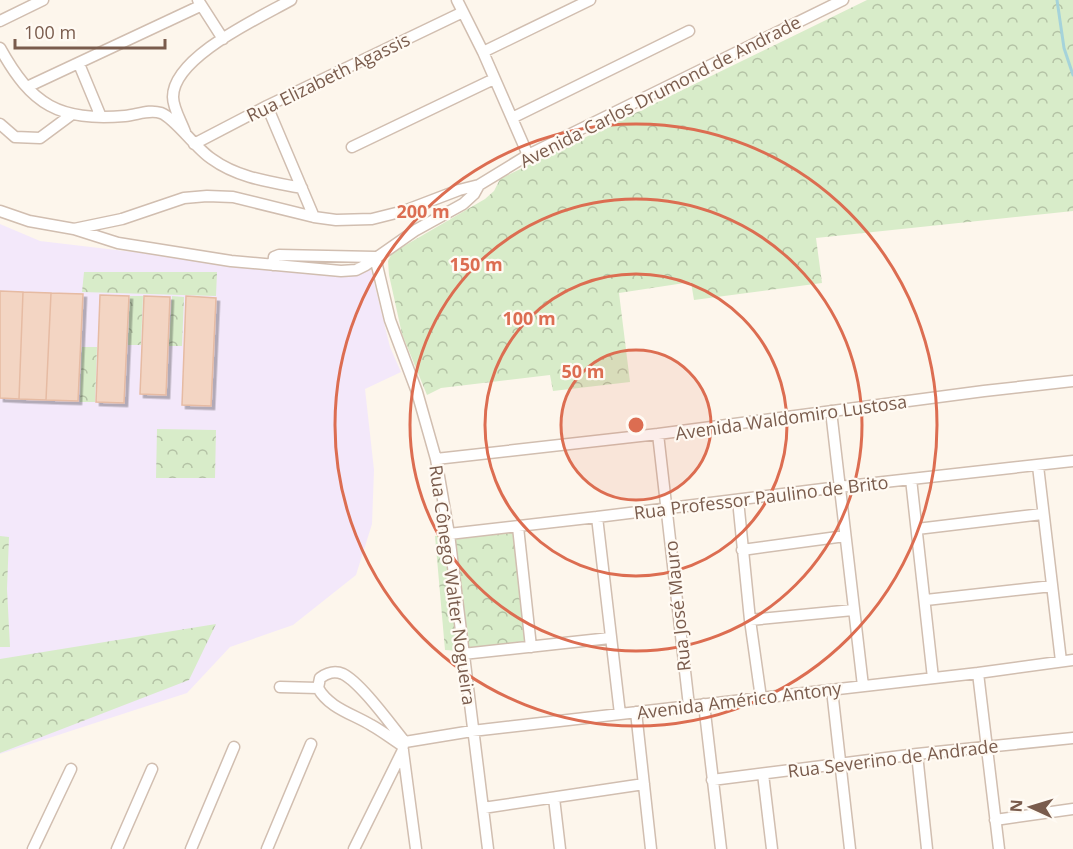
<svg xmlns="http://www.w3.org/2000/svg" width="1073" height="849" font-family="'Open Sans',sans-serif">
<defs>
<pattern id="forest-crowns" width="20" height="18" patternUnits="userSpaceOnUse" patternTransform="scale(1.5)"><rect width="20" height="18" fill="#d8ecc9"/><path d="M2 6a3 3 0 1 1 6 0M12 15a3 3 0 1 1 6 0" fill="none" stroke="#b4c2a5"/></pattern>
<filter id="shadow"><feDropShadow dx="3.5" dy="3.5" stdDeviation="0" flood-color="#0004"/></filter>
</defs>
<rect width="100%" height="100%" fill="#fdf6ec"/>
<!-- education -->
<path fill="#f3e8fa" d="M 0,224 L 40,241 L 345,277 L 371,270 L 390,347 L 401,372 L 365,389 L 374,470 L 372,524 L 356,575 L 293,625 L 230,647 L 187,693 L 0,754 Z"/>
<!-- forest -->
<path fill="url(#forest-crowns)" d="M 867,0 L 1073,0 L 1073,211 L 816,238 L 822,283 L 694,300 L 691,282 L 619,293 L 630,382 L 553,391 L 550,375 L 441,388 L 427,395 L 402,334 L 389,275 L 388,261 L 392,253 L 485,199 L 494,191 L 500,179 Z
M 84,272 L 217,272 L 216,296 L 82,292 Z
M 130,296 L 143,296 L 141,345 L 128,345 Z
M 172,296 L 184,297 L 182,346 L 169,346 Z
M 82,347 L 97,347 L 95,402 L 80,402 Z
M 157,429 L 216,430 L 215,478 L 156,478 Z
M 515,529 L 527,645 L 459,651 L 445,650 L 435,536 Z
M 0,536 L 9,537 L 7,589 L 10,647 L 0,647 Z
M 216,624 L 189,680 L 0,753 L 0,659 Z"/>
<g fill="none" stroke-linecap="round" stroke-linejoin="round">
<!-- stream -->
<path stroke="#a5d3da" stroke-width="3" d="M 1057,0 L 1064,48 L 1073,75"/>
</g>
<!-- building -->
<path fill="#f3d5c3" stroke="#e6bba3" stroke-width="1.5" filter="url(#shadow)" d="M 0,291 L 23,292 L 19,399 L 0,398 Z
M 23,292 L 51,293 L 46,400 L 19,399 Z
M 51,293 L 83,294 L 78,401 L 46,400 Z
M 100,295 L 129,296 L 124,403 L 96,402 Z
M 144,296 L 170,297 L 166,395 L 140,394 Z
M 186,296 L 216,298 L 211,406 L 182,405 Z"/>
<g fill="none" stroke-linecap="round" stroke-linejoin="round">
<!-- minor casing -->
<g stroke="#d1beb0" stroke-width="13">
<path id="minor" d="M 198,0 L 223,39
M 457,0 L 483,52 L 528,155
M 0,21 L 43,0
M 0,48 C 32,106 59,121 125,116 C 137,115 149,109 161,113 C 175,118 196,149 212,159 C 238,178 271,182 302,188
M 483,52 L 590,0
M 79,64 L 101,117
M 27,87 L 200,6
M 267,106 L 314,217
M 512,118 L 689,31
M 0,124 L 15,137 L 40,138 L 71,115
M 185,132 C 181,121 173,108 173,97 C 173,57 259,18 291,0
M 194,144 L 267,106 L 463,12
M 352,147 L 494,79
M 0,211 L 29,221 L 74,229 L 118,243 L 231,261 L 341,271 L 356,270 L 366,265 L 416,230 L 463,204 L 474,194 L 479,185
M 74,229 L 122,219 L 184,198 L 207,196 L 233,197 L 314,217 L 336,220 L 372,219 L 404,211 L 459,190 L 479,185 L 528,155 L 843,0
M 273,265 L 274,257 L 279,255 L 375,257 L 390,320 L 417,392 L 436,459 L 449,534 L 488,849
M 831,411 L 863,686
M 658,434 L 689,706
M 436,459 L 658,434 L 984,391 L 1073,381
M 1038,466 L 1061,661
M 911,479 L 933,678
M 738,500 L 750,620 L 761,698
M 597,517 L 620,714
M 518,527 L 531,647
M 917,529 L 1042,514
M 449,534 L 597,517 L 839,487 L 1073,461
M 742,550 L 845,536
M 926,600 L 1052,586
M 750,620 L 853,610
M 463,654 L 610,638
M 978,673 L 999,849
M 280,687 L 318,688
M 832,690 L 850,849
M 704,704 L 721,849
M 636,712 L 651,849
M 405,742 L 472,731 L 978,673 L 1073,660
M 403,746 C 392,739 382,731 371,725 C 353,714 329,708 318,688 L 320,678 C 327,673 334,670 343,674 C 361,683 391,725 405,742
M 403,751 L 416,849
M 917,754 L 927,849
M 763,774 L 772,849
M 712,780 L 917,754 L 1073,738
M 554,798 L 560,849
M 483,808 L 644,784
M 995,820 L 1073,809
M 33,849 L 71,769
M 117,849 L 152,769
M 191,849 L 234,747
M 267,849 L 311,744
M 354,849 L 403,750"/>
</g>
<!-- minor -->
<use href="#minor" stroke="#fff" stroke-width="10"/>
</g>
<!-- distance rings -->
<circle cx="636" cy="425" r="75" fill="#dc6d51" fill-opacity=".12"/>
<g fill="none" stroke="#dc6d51" stroke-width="3">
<circle cx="636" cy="425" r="75"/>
<circle cx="636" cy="425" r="151"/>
<circle cx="636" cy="425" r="226"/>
<circle cx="636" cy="425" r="301"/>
</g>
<g text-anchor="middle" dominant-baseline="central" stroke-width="4.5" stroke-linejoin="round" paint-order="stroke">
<!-- street labels -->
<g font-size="18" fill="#7a5c4d" stroke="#fffaf3">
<text transform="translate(328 77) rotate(-26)">Rua Elizabeth Agassis</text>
<text transform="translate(660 91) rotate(-27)">Avenida Carlos Drumond de Andrade</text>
<text transform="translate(791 417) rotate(-8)">Avenida Waldomiro Lustosa</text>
<text transform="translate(761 497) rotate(-7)">Rua Professor Paulino de Brito</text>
<text transform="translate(453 585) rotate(82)">Rua Cônego Walter Nogueira</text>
<text transform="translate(677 606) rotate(-96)">Rua José Mauro</text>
<text transform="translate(739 700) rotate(-7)">Avenida Américo Antony</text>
<text transform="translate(893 758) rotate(-7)">Rua Severino de Andrade</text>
</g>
</g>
<circle cx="636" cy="425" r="9" fill="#dc6d51" stroke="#fffaf3" stroke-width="3"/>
<g font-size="18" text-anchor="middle" font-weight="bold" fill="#dc6d51" stroke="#fffaf3" stroke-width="4.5" stroke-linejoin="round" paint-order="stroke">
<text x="423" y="218">200 m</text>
<text x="476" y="271">150 m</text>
<text x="529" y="325">100 m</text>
<text x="583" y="378">50 m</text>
</g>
<!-- north arrow -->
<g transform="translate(1031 807) rotate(274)" stroke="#fffaf3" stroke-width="4.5" paint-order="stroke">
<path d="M0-4.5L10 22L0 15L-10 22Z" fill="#7a5c4d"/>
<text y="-9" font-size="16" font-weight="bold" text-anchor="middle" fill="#7a5c4d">N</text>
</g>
<!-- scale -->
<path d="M15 39v9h150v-9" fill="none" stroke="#7a5c4d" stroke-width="3"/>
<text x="24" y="39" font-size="18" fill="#7a5c4d" stroke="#fffaf3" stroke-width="4.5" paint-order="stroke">100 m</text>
</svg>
